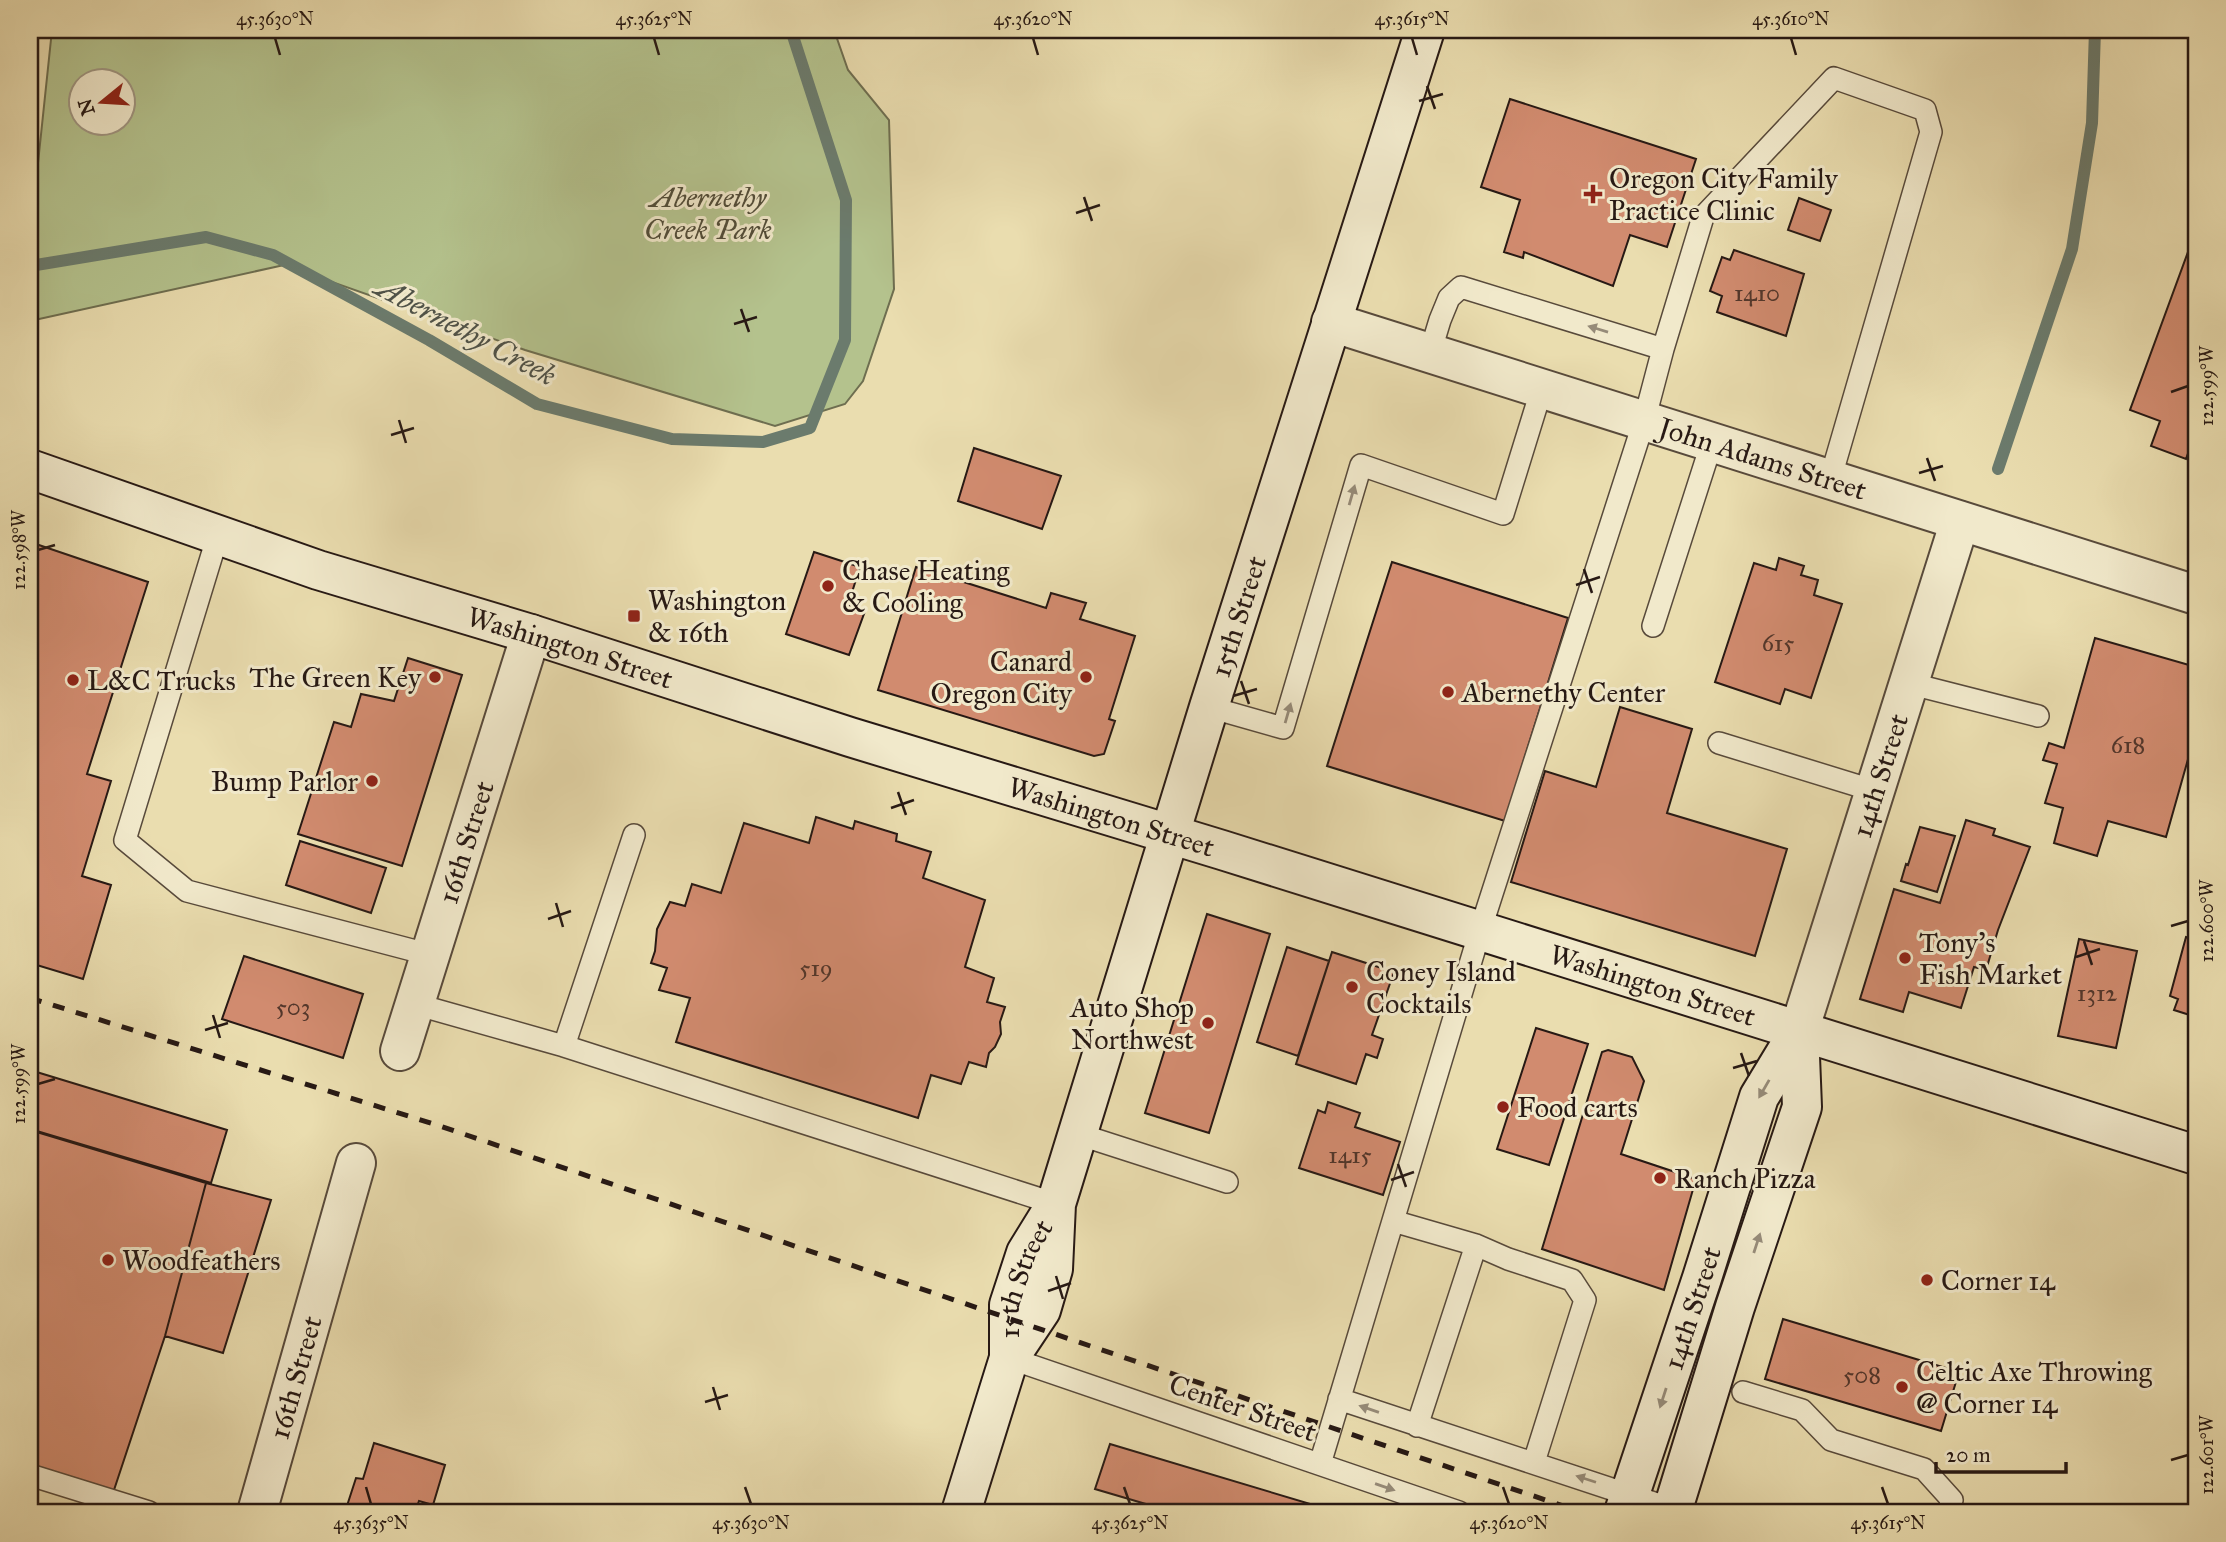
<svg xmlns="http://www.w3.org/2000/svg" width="2226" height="1542" font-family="'IM FELL Great Primer',serif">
<rect width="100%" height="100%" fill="#eaddaf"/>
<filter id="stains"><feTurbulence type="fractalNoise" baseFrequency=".00286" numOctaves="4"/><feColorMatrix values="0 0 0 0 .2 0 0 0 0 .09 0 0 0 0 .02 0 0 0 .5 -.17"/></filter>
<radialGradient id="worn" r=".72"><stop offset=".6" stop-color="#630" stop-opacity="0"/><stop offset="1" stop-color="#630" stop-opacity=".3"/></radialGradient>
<!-- green -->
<path fill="#b4c28d" stroke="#6e6e50" stroke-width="2" fill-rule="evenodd" d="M 52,30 L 834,30 L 848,70 L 889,120 L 894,289 L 863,381 L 845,404 L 775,426 L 525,350 L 284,265 L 30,321 L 30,239 ZM 80,80 L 122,80 L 122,122 L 80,122 Z"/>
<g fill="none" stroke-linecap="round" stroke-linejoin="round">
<!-- stream -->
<path stroke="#6b7b6d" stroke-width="12" d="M 30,266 L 206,237 L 273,255 L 429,340 L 537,404 L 672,439 L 763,442 L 810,428 L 845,340 L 846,200 L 791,30
M 1998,469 L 2072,249 L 2092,123 L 2095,30"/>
</g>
<!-- building -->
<path fill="#d18b6f" stroke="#271914" stroke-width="2" d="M 1510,99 L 1696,159 L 1667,247 L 1630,235 L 1613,286 L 1524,252 L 1523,258 L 1504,252 L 1520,200 L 1481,187 Z
M 1799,198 L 1831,210 L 1820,241 L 1788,230 Z
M 2192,241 L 2196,242 L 2196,430 L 2186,459 L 2151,446 L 2160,421 L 2130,410 Z
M 1734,250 L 1804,274 L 1786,336 L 1717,312 L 1722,296 L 1710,291 L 1722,257 L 1730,260 Z
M 974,448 L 1061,476 L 1042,529 L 958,501 Z
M 30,542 L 148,582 L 87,774 L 111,781 L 82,876 L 111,885 L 83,979 L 30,963 Z
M 814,552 L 860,567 L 848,605 L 865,611 L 849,655 L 786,634 Z
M 1779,558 L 1804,566 L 1801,575 L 1818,580 L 1814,595 L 1842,604 L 1811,698 L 1785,689 L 1780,704 L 1715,682 L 1754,563 L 1776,570 Z
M 1392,562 L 1568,618 L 1505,821 L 1327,766 Z
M 916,567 L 1046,608 L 1051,593 L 1086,603 L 1080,619 L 1135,636 L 1109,719 L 1115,721 L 1104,754 L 1094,756 L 878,690 Z
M 2095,638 L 2196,667 L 2196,731 L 2166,837 L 2108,821 L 2097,856 L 2054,843 L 2063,808 L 2045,803 L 2057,764 L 2043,760 L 2049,743 L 2064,748 Z
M 408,658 L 462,675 L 402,866 L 298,834 L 334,722 L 351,727 L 361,694 L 394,701 Z
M 1620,707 L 1692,729 L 1667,813 L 1787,849 L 1755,956 L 1511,882 L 1545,771 L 1596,787 Z
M 816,817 L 853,829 L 855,821 L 897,834 L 896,841 L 931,852 L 923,878 L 985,900 L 965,967 L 994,978 L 987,1002 L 1005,1007 L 1000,1022 L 1001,1034 L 995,1047 L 989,1053 L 986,1067 L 969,1062 L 961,1084 L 931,1075 L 918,1118 L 676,1042 L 690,998 L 659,990 L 667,968 L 651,963 L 655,951 L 657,929 L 670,902 L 685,906 L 692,884 L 721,893 L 744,823 L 809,843 Z
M 1966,820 L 1995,829 L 1993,835 L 2030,847 L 1998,930 L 1986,970 L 1974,967 L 1961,1008 L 1909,992 L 1903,1012 L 1860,999 L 1894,889 L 1940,903 Z
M 1920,827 L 1955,836 L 1937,892 L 1901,881 L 1906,864 L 1908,865 Z
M 300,841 L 386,868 L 371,913 L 286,885 Z
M 1207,914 L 1270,934 L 1209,1133 L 1145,1113 Z
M 2186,937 L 2196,940 L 2196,1017 L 2174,1010 L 2178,999 L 2170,996 Z
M 2079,939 L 2137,951 L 2116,1048 L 2058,1036 Z
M 1287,947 L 1329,961 L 1298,1056 L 1257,1042 Z
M 1332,952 L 1394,972 L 1372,1035 L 1383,1039 L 1377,1058 L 1366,1054 L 1356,1084 L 1296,1064 Z
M 244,956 L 363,994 L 343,1058 L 222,1019 Z
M 1536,1028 L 1588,1044 L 1549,1165 L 1497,1149 Z
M 1608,1050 L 1632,1057 L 1644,1081 L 1621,1154 L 1696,1179 L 1664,1290 L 1542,1249 L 1602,1052 Z
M 30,1070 L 227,1130 L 211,1183 L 30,1129 Z
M 1328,1102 L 1360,1113 L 1355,1127 L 1400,1142 L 1383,1195 L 1299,1168 L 1318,1110 L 1325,1113 Z
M 30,1130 L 206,1183 L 165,1336 L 112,1496 L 30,1468 Z
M 206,1183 L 271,1200 L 223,1353 L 165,1336 Z
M 1783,1319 L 1959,1372 L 1941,1431 L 1765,1379 Z
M 374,1443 L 445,1465 L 433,1505 L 419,1501 L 415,1512 L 345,1512 L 356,1478 L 363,1479 Z
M 1110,1444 L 1337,1512 L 1173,1512 L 1095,1489 Z"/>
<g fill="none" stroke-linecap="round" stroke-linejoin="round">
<!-- lane casing -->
<g stroke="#584a3b" stroke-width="24">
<path id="lane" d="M 1430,353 L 1440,320 L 1449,298 L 1461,287 L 1663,349
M 218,535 L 125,840 L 187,891 L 431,955
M 1653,626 L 1712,442
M 1908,683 L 2038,716
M 1209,707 L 1283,728 L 1361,465 L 1503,514 L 1542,388
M 1719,743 L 1875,791
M 415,1004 L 564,1046 L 1056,1204
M 564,1046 L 634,835
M 1078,1134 L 1227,1182
M 1393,1221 L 1476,1245 L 1508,1259 L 1572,1280 L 1585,1300 L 1534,1462
M 1009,1358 L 1459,1512
M 1743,1392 L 1802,1410 L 1831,1440 L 1924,1469 L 1952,1500 L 1948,1512
M 1339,1399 L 1681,1512
M 1417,1426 L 1476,1245
M 1320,1464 L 1480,931 L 1644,421 L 1663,349 L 1703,217 L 1834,78 L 1925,110 L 1931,132 L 1830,480
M 30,1475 L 149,1512"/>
</g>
<!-- street casing -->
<g stroke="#584a3b" stroke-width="42">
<g id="street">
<path id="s1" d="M 1331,322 L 2196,595"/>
<path id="s2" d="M 1799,1031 L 1960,521"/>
<path id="s3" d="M 400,1051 L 531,634"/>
<path id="s4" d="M 257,1512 L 356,1163"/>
</g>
</g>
<!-- secondary casing -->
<g stroke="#271914" stroke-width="42">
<g id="secondary">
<path id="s5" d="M 30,469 L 318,570 L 531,634 L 850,737 L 1222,850 L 2196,1155"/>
<path id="s6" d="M 1009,1358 L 1009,1305 L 1026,1253 L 1055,1206"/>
<path id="s7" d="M 961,1512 L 1009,1358 L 1041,1310 L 1053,1269 L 1056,1204 L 1209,707 L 1425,30"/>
<path id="s8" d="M 1624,1512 L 1702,1278 L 1759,1097 L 1799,1031"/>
<path d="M 1672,1512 L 1735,1307 L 1802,1107 L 1799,1031"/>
</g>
</g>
<!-- lane -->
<use href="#lane" stroke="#f1e9cb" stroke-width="21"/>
<!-- street -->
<use href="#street" stroke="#f1e9cb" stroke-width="38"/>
<!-- secondary -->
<use href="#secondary" stroke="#f1e9cb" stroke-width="38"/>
<!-- rail -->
<path stroke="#271914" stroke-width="5" stroke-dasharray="12 12" stroke-linecap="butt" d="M 30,998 L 437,1125 L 1581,1512"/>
</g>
<!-- one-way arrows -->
<defs><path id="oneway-solid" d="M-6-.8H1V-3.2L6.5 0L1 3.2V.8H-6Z" transform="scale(1.75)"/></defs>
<g fill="#968b79">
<use href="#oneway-solid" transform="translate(1598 329) rotate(-163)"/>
<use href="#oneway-solid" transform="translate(1352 495) rotate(-74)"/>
<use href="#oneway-solid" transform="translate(1288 713) rotate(-74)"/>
<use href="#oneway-solid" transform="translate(1764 1089) rotate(120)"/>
<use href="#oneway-solid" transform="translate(1757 1243) rotate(-72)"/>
<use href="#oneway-solid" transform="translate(1663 1398) rotate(108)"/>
<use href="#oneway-solid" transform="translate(1369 1409) rotate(-161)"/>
<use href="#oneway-solid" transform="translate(1586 1479) rotate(-162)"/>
<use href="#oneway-solid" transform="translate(1385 1487) rotate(19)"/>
</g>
<!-- ticks -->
<path fill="none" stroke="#271914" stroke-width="2.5" d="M 275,38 L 280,55M 654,38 L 659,55M 1033,38 L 1038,55M 1412,38 L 1417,55M 1791,38 L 1796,55M 1427,86 L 1435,109M 1419,101 L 1443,94M 1084,197 L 1092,221M 1076,213 L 1100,205M 741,309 L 749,332M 734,324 L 757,317M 2171,392 L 2188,386M 399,420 L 406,443M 391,435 L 414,428M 1927,458 L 1935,481M 1919,473 L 1943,466M 38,550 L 55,545M 1584,569 L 1592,593M 1576,585 L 1600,577M 1241,681 L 1249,704M 1233,696 L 1257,689M 898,792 L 906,815M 891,808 L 914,800M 556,903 L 563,927M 548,919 L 571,911M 2171,926 L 2188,921M 2084,941 L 2092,965M 2076,957 L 2100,949M 213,1015 L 220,1038M 205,1030 L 228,1023M 1741,1053 L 1749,1076M 1733,1068 L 1757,1061M 38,1084 L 55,1079M 1398,1164 L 1406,1187M 1391,1180 L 1414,1172M 1056,1276 L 1063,1299M 1048,1291 L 1071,1283M 713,1387 L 720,1410M 705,1402 L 728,1395M 2171,1460 L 2188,1455M 366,1487 L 371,1504M 745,1487 L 751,1504M 1124,1487 L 1130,1504M 1503,1487 L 1509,1504M 1882,1487 L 1888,1504"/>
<!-- markers -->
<g fill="#8f2418" stroke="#f1e9cb" stroke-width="2.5">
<path d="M1589.5 183.5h7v7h7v7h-7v7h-7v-7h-7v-7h7z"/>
<circle cx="828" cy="586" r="7"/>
<rect x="627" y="609" width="14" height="14" rx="3.5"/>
<circle cx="435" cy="677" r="7"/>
<circle cx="1086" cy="677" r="7"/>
<circle cx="73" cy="680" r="7"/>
<circle cx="1448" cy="692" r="7"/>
<circle cx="372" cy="781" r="7"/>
<circle cx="1905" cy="958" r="7"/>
<circle cx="1352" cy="987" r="7"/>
<circle cx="1208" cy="1023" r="7"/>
<circle cx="1503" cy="1107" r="7"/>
<circle cx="1660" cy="1178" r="7"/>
<circle cx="108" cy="1260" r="7"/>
<circle cx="1927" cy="1280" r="7"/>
<circle cx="1902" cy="1387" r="7"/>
</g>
<g text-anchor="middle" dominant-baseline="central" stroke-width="6" stroke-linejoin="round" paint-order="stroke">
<!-- number labels -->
<g font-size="24" fill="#52362b">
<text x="1757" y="293">1410</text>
<text x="1778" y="643">615</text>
<text x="2128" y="745">618</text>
<text x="816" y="968">519</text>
<text x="2097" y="993">1312</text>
<text x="293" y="1007">503</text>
<text x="1350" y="1155">1415</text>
<text x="1862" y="1375">508</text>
</g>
<!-- poi labels -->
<g font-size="28" fill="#271914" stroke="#f1e9cb" text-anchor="start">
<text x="1609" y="178">Oregon City Family<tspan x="1609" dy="32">Practice Clinic</tspan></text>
<text x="842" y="570">Chase Heating<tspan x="842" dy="32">&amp; Cooling</tspan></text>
<text x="648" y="600">Washington<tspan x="648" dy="32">&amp; 16th</tspan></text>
<text x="1072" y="661" text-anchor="end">Canard<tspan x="1072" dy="32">Oregon City</tspan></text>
<text x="421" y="677" text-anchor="end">The Green Key</text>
<text x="87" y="680">L&amp;C Trucks</text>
<text x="1462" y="692">Abernethy Center</text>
<text x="358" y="781" text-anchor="end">Bump Parlor</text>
<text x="1919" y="942">Tony’s<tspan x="1919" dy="32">Fish Market</tspan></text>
<text x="1366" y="971">Coney Island<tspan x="1366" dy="32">Cocktails</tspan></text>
<text x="1194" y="1007" text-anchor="end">Auto Shop<tspan x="1194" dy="32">Northwest</tspan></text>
<text x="1517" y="1107">Food carts</text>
<text x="1674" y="1178">Ranch Pizza</text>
<text x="122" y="1260">Woodfeathers</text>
<text x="1941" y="1280">Corner 14</text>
<text x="1916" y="1371">Celtic Axe Throwing<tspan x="1916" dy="32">@ Corner 14</tspan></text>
</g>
<!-- park labels -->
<g font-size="28" font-style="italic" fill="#514c38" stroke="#f1e9cb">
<text x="708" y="197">Abernethy<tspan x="708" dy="32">Creek Park</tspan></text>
</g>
<!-- street labels -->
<g font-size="28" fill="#271914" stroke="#f1e9cb">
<text stroke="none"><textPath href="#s1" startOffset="453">John Adams Street</textPath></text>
<text stroke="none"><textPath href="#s7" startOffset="942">15th Street</textPath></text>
<text stroke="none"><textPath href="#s5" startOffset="569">Washington Street</textPath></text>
<text stroke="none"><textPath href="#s2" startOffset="268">14th Street</textPath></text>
<text stroke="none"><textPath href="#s5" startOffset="1136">Washington Street</textPath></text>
<text stroke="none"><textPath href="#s3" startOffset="219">16th Street</textPath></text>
<text stroke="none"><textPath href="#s5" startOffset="1703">Washington Street</textPath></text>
<text stroke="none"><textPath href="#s6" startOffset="82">15th Street</textPath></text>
<text stroke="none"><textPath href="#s8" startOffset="215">14th Street</textPath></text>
<text stroke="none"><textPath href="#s4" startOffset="140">16th Street</textPath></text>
<text transform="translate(1243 1408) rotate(19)">Center Street</text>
</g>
<!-- water labels -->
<g font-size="30" font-style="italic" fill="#4f5248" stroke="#f1e9cb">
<text transform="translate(466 331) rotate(28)">Abernethy Creek</text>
</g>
</g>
<!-- margin -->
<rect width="2226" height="1542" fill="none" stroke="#eaddaf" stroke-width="77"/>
<!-- north arrow -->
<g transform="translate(102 102) rotate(252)"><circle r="33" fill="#f1e9cb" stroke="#a09682" stroke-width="2"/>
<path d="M0-5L12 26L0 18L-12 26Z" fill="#8f2418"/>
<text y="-10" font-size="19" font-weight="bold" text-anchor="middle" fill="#271914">N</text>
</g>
<!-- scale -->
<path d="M1936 1462v10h130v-10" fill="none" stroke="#271914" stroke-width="3.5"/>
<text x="1946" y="1462" font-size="21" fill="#271914" stroke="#f1e9cb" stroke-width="5" paint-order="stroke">20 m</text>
<rect x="38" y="38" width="2150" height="1466" fill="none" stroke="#271914" stroke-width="2.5"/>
<g font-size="18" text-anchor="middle" fill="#271914">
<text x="275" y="25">45.3630°N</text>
<text x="654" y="25">45.3625°N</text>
<text x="1033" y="25">45.3620°N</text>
<text x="1412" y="25">45.3615°N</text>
<text x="1791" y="25">45.3610°N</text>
<text transform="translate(2207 386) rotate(-90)" y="6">122.599°W</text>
<text transform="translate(19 550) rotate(-90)" y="6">122.598°W</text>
<text transform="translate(2207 921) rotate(-90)" y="6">122.600°W</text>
<text transform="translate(19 1084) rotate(-90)" y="6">122.599°W</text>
<text transform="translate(2207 1455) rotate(-90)" y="6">122.601°W</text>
<text x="371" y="1529">45.3635°N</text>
<text x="751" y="1529">45.3630°N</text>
<text x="1130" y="1529">45.3625°N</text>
<text x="1509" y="1529">45.3620°N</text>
<text x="1888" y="1529">45.3615°N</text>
</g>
<rect width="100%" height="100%" filter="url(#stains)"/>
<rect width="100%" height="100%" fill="url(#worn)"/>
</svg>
